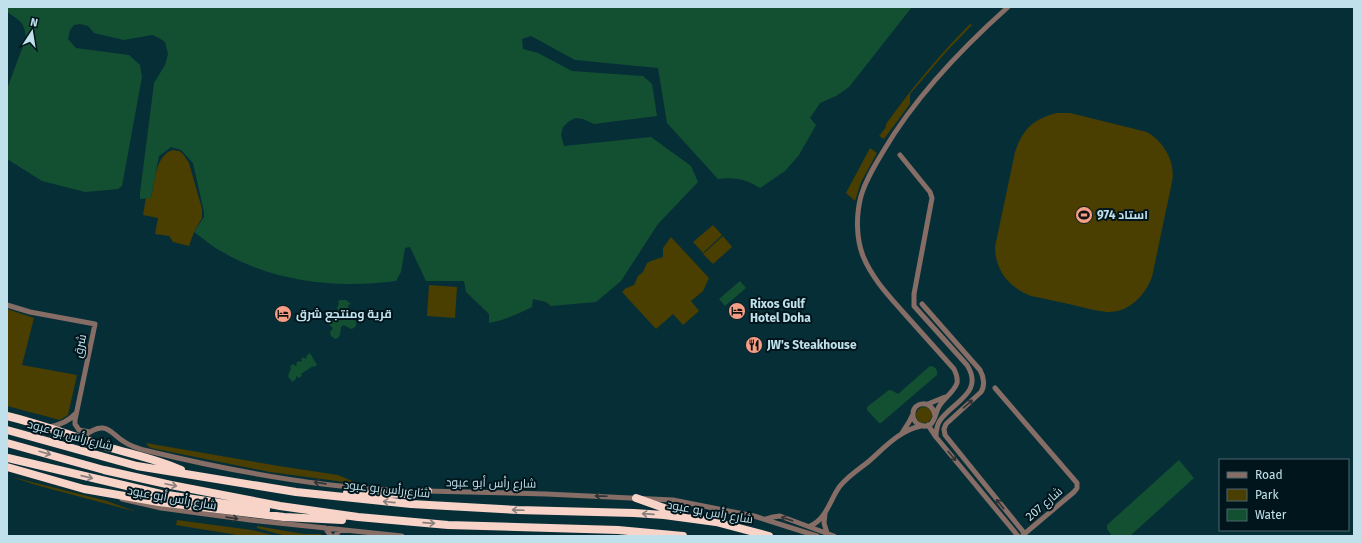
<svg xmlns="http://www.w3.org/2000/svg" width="1361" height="543" font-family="'Fira Sans',Cairo,sans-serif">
<rect width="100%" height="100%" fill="#062e37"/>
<!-- green -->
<path fill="#4a3e00" d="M 970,24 L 972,25 L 946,52 L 910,94 L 910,104 L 884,139 L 879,136 L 886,127 L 886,124 C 912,88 939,55 970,24 Z
M 1057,113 L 1070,113 L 1147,132 C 1164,142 1176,162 1172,182 L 1152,277 C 1145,296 1128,313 1107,312 C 1097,311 1086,308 1077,306 C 1061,302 1046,299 1031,296 C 1010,288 995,271 995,247 L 1015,152 C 1023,129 1033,119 1057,113 Z
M 870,148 L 877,153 L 861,182 L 855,201 L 846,193 Z
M 173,150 L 179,151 L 183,154 L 189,163 L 202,209 L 202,218 L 194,232 L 189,246 L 173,242 L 169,236 L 155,234 L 158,218 L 143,215 L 146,197 L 151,198 C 155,182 155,155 173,150 Z
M 713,225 L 722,235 L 703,253 L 693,242 Z
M 723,236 L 732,247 L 713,264 L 703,254 Z
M 671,237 L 709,278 L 703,291 L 691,301 L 699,311 L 683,325 L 673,314 L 656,329 L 622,292 L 626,288 L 634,285 L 638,276 L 643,272 L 647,263 L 651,261 L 663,257 L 663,248 Z
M 429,285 L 457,287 L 455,318 L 427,316 Z
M 7,309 L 34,318 L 22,365 L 77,375 L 68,415 L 60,420 L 7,406 Z
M916 415a8 8 0 1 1 16 0a8 8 0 1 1-16 0Z
M 146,443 L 279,466 L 338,475 L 359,484 L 270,472 L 151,448 L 148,446 Z
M 12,477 L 107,501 L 137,512 L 36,485 Z
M 177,520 L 252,530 L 277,536 L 243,536 L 176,525 Z
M 257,526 L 304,534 L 321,534 L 322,536 L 286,536 L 257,528 Z"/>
<!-- water -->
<path fill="#135031" d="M 7,7 L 912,7 L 849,87 L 836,96 L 820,103 L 810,118 L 816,125 L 799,155 L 785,171 L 760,188 C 745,179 736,177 718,179 L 667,123 L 658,68 L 575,60 L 531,36 L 522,39 L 523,49 L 538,53 L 572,71 L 643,76 L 652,84 L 657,116 L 594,124 L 583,119 L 575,118 L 568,122 L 563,127 L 561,135 L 564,146 L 651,137 L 691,166 L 698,182 L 658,224 L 621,281 L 596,302 L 551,306 L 546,302 L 533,299 L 532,307 C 518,314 505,320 489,323 L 489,314 L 466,292 L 464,281 L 426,281 L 410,247 L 405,248 L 401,272 L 396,281 C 336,289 272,282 219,250 C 210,245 203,238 194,232 L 204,217 L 204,212 L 193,163 L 181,150 L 171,147 L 159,156 L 151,198 L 140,199 L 140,193 L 154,83 L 165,65 L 168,54 L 165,42 L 159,38 L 152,35 L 124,40 L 94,33 L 88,26 L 80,24 L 74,25 L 70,30 L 68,39 L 76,48 L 129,55 L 140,65 L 142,77 L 122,186 L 118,189 L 85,192 L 42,181 L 7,159 L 7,89 L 26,38 C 25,22 19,20 7,12 Z
M 740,281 L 746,288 L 725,306 L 719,299 Z
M 341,300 L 346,300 L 351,304 L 348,305 L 349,309 L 348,315 L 349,317 L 355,320 C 358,324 356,328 351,329 L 344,325 L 341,327 L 340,335 L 338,338 L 335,339 L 331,336 L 330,332 L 333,328 L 329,325 L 328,321 L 334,316 L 337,319 L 341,316 L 337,308 L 339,304 L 338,301 Z
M 310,353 L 317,365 L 314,367 L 313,366 L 301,374 L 302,376 L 298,378 L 297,376 L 296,377 L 296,379 L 292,382 L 288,376 L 291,368 L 290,366 L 294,364 L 295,366 L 297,365 L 296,363 L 299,361 L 300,362 L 302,361 L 301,359 L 304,357 L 305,359 L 307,357 L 306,356 Z
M 930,366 C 935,366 938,370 937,375 L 881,423 L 879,423 L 867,410 L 867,407 L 889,390 L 891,390 L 898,394 Z
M 1179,460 L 1194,478 L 1130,536 L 1112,536 L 1107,529 L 1107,525 Z"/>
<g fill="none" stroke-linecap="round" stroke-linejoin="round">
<!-- minor -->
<path stroke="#866d66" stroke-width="5" d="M 900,155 L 930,192 L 932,198 L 914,294 L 914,306 L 967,365 C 984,392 955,401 941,419 C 937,424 936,430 936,437
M 922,304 L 980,370 C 984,377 985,386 981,392 L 946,424 L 944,429 L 945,435 L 1025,534
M 7,305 L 30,312 L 95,324 L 75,420 L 75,424 L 79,430 L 90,432
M 995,388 L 1077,483 L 1077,488 L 1074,492 L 1023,535
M 928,404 L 945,397
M 935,416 C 933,399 912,401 913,415 C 913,424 924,429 931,424 C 936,419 936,410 940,405 C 945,397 954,392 957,383 C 958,377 956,373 954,369 C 937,350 920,331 903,312 C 888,295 872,278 863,256 C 856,238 856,215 861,196 C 866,179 875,165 884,150 C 916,96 961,49 1008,7
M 928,425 L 936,437 L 1018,536
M 49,427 C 60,425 68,422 75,414
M 902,433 L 909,422 L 912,416
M 81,438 C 87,434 95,427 103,428 C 111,429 116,437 123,441 C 130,446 139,449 148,451 C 227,470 308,486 390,490
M 426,491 L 546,494 L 673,500 L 754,516 L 817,536
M 122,499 L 161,508 L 250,520 L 402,536
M 825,514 L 824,523 L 827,533
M 766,519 L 773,517 L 780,516 L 834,536
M 810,526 C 827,519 830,499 840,486 C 848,476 859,469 868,462 C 884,448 900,430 921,426
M 325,528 L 331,536
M 335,536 L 340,530"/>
<!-- highway -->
<path stroke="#f8d3c8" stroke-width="8" d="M 7,416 C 40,424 72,436 104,446 C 130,454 157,459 181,470
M 7,430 L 137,466 L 296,492 L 411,504 L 518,510 L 634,513 L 664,515 L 716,522 L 769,536
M 7,443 L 104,470 L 171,485 L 280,506 L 358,517 L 448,525 L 618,530 L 683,536
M 8,458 L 161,494 L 266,510
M 7,467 L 84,489 L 159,502 L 284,517 L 342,520
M 347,493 L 419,494 L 428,491
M 636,498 L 681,514"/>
</g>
<!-- one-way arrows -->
<defs><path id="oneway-shaft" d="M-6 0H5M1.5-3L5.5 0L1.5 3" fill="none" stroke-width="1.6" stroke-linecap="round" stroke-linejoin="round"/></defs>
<g stroke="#2f3436">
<use href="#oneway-shaft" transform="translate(968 404) rotate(-41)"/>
<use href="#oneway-shaft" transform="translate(952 456) rotate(50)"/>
<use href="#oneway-shaft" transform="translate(320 483) rotate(-172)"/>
<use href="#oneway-shaft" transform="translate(601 496) rotate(-178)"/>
<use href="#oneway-shaft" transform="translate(1000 504) rotate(-129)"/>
<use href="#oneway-shaft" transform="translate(232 518) rotate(8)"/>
<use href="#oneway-shaft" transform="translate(787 519) rotate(-162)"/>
</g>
<g stroke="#887e7b">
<use href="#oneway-shaft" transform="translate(45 453) rotate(16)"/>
<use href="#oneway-shaft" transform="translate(87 477) rotate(13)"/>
<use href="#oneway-shaft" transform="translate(171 485) rotate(12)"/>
<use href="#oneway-shaft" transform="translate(389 502) rotate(-174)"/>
<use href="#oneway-shaft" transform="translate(518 510) rotate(-178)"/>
<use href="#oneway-shaft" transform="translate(648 514) rotate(-176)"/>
<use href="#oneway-shaft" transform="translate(429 523) rotate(4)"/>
</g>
<!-- icons -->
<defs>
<g id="stadium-disc" transform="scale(0.9)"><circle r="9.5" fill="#f49e86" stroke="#00151c"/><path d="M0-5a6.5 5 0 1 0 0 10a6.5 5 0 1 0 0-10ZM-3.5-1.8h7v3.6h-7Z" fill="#111"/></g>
<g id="hotel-disc" transform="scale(0.9)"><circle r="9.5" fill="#f49e86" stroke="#00151c"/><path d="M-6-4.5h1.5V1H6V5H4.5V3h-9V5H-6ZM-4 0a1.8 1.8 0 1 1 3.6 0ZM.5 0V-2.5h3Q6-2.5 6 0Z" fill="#111"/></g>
<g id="restaurant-disc" transform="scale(0.9)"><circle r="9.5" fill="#f49e86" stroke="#00151c"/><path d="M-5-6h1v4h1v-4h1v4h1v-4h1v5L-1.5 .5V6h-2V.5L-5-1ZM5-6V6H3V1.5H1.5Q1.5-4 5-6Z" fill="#111"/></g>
</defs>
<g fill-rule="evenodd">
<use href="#stadium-disc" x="1084" y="215"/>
<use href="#hotel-disc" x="737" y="311"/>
<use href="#hotel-disc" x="283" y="314"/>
<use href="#restaurant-disc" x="754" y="345"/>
</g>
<g text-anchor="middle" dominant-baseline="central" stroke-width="4" stroke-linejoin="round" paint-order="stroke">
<!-- poi labels -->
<g font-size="12" font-weight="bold" fill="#c0e1eb" stroke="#00151c" text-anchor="start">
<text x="1097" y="215">استاد 974</text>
<text x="750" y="304">Rixos Gulf<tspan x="750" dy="14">Hotel Doha</tspan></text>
<text x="296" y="314">قرية ومنتجع شرق</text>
<text x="767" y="345">JW's Steakhouse</text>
</g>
<!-- street labels -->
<g font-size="12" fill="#c0e1eb" stroke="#00151c">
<text transform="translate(80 346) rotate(-78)">شرق</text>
<text transform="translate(70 435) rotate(15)">شارع رأس بو عبود</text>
<text transform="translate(491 483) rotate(1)">شارع رأس أبو عبود</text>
<text transform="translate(387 489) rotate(6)">شارع رأس بو عبود</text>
<text transform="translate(172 498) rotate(10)">شارع رأس أبو عبود</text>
<text transform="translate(1044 504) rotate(-41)">شارع 207</text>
<text transform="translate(710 512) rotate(10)">شارع رأس بو عبود</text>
</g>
</g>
<!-- border -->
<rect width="1361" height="543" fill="none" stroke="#c0e1eb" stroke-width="16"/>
<!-- legend -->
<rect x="1219" y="459" width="130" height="72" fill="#00151c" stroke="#4d676f"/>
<rect x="1227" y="472" width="20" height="6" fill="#866d66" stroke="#4d676f"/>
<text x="1255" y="479" font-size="12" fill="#c0e1eb">Road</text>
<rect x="1227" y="489" width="20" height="12" fill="#4a3e00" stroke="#4d676f"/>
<text x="1255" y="499" font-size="12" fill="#c0e1eb">Park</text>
<rect x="1227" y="509" width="20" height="12" fill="#135031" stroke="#4d676f"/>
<text x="1255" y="519" font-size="12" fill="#c0e1eb">Water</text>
<!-- north arrow -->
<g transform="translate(32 32) rotate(12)" stroke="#00151c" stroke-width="3" paint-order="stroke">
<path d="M0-3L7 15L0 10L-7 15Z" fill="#c0e1eb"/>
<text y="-6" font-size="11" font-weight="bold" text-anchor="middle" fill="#c0e1eb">N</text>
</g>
</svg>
